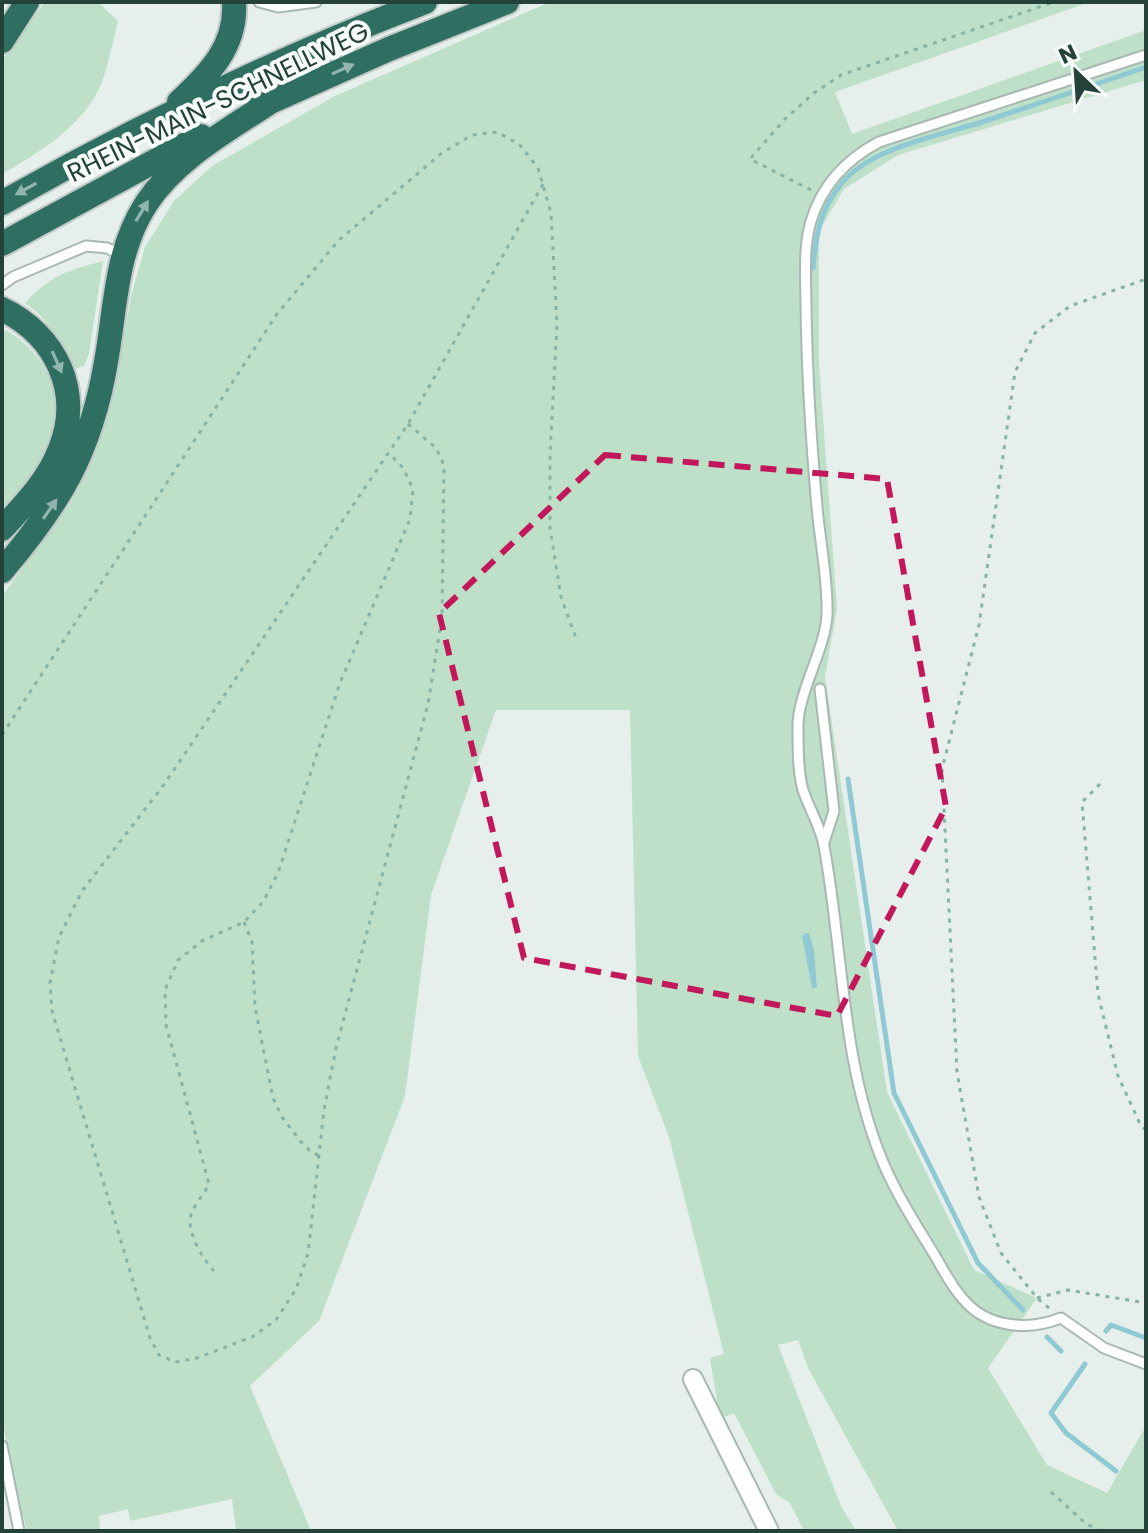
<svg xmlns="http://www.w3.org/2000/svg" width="1148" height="1533" font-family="Poppins,sans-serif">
<rect width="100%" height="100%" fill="#e6efeb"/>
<!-- green -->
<path fill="#bfe0c8" d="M 45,2 L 98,2 L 118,21 C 113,41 109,62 102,82 C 86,124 39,153 2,174 L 2,60 Z
M 550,2 L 1090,2 L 835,92 L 852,134 L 1146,30 L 1146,80 L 898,155 L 844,189 L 819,231 L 819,363 L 837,609 L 825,677 L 887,1092 L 974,1270 L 1037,1298 L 988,1368 L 1047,1465 L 1107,1493 L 1146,1426 L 1146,1531 L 898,1531 L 808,1368 L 798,1340 L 778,1345 L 841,1506 L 856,1531 L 804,1531 L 790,1503 L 776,1494 L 734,1413 L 720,1419 L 710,1358 L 724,1354 L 669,1137 L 638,1056 L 630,710 L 496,710 L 431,895 L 405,1096 L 319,1321 L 250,1386 L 311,1531 L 236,1531 L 232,1499 L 130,1521 L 128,1509 L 99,1516 L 100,1531 L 27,1531 L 12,1477 L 2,1415 L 2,596 L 70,504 L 94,451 L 113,395 L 131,296 L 145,247 L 174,201 L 212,166 L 335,96 Z
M 103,261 L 89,354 L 84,366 L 72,370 C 62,344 49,319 25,303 C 50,276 68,270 103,261 Z
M 2,329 C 26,338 51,369 54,395 C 58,417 51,448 39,467 C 30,482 14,497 2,510 Z"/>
<!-- water -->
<path fill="#8ec9d4" d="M 805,933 L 809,933 L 814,951 L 817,988 L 812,988 L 802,936 Z"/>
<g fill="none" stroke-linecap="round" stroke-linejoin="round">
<!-- stream -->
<path stroke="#8ec9d4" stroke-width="5" d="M 813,268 C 816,235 820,209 842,183 C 872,147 939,136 982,122 C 1037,104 1091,86 1146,67
M 848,779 L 894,1093 L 978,1263 L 1023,1310
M 1106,1331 L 1111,1325 L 1146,1338
M 1047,1337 L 1061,1351
M 1085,1364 L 1051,1413 L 1066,1433 L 1116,1471"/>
<!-- lane casing -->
<g stroke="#a8b8b2" stroke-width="13">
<path id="lane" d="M 259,2 L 278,7 L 316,2
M 1146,55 L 879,142 C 847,159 822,185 811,221 C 803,248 806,279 806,307 C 807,374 811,440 817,507 C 820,542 828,579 827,614 C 826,649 796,695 798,730 C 798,749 798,772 803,790 C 809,809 821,827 824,846 C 843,949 841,1056 880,1155 C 893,1189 915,1223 934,1254 C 943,1269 951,1286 963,1299 C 987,1328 1028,1331 1061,1318 L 1104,1348 L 1146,1364
M 2,285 L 13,277 L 86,246 L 107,248 L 122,255
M 820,689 L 834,811 L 824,842
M 2,1446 L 19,1531"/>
</g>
<!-- street casing -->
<g stroke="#a8b8b2" stroke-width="22">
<path id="street" d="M 693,1379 L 769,1531"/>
</g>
<!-- highway casing -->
<g stroke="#c2cac8" stroke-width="28">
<path id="highway" d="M 2,41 L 27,2
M 179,102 C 209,74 237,46 234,2
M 259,107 L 389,49 L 507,2
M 2,203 C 138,126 279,58 425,2
M 2,244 L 201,136
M 2,309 C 56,335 83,392 60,449 C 48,481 24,505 2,529
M 2,571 C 60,503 91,451 106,362 C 116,307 115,252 146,204 C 175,159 228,130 272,101"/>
</g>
<!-- path -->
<path stroke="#86b3a5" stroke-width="3" stroke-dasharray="4 6" stroke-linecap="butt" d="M 811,190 L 750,159 L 784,120 L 814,93 L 841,75 L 1054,2
M 408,424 L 436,448 L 444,465 L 442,617 L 428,704 L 336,1048 L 324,1110 L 308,1254 L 296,1289 L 276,1320 L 252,1337 L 197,1358 L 175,1362 L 159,1355 L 150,1338 L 52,1011 L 50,983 L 59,937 L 82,891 L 163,786 L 408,424 L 543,184
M 2,735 L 277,314 L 339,240 L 442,153 L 472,135 L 497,132 L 519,144 L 538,168 L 551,213 L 557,324 L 550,455 L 550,528 L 561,597 L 576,638
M 1100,784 L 1082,802 L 1098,994 L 1118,1076 L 1141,1126 L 1146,1130
M 244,922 L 252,942 L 255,1007 L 273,1098 L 282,1117 L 305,1147 L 319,1156
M 214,1271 C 203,1259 184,1230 192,1212 C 196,1203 204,1194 209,1184 L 166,1025 L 165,990 L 178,960 L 202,941 L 244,922 L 263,902 L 278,873 L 340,683 L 410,519 L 413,489 L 403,468 L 389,453
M 1037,1298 L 1068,1290 L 1146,1303
M 1049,1308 L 1037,1298 L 1001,1253 L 979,1197 L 957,1072 L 942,769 L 979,625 L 1015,372 L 1035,333 L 1070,306 L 1146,279
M 1051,1492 L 1085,1523 L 1100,1531"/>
<!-- lane -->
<use href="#lane" stroke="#fff" stroke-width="9"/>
<!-- street -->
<use href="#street" stroke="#fff" stroke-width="18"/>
<!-- highway -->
<use href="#highway" stroke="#2f6f62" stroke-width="24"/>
</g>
<!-- one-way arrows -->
<defs><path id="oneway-solid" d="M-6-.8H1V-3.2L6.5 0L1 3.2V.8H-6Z" transform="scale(2)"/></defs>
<g fill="#93b5ae">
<use href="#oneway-solid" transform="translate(343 69) rotate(-24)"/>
<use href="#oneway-solid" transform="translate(26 189) rotate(151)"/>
<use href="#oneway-solid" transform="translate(142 211) rotate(-59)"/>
<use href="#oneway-solid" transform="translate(57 362) rotate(66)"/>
<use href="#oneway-solid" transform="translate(50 509) rotate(-55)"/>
</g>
<!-- marked area -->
<path fill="none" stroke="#c2185b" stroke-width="6" stroke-dasharray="16 10" stroke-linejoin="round" d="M 605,455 L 887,479 L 946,807 L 837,1016 L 524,958 L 439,613 Z"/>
<g text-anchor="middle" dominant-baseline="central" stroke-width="8" stroke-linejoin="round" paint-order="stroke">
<!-- street labels -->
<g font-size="26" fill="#24423a" stroke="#f7fbf9">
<text transform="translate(218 102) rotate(-26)">RHEIN-MAIN-SCHNELLWEG</text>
</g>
</g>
<!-- border -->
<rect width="1148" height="1533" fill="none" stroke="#24423a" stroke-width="8"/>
<!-- north arrow -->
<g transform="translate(1076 72) rotate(335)" stroke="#f7fbf9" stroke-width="6" paint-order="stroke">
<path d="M0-6L14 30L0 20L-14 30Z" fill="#24423a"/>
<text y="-12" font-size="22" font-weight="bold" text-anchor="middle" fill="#24423a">N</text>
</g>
</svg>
